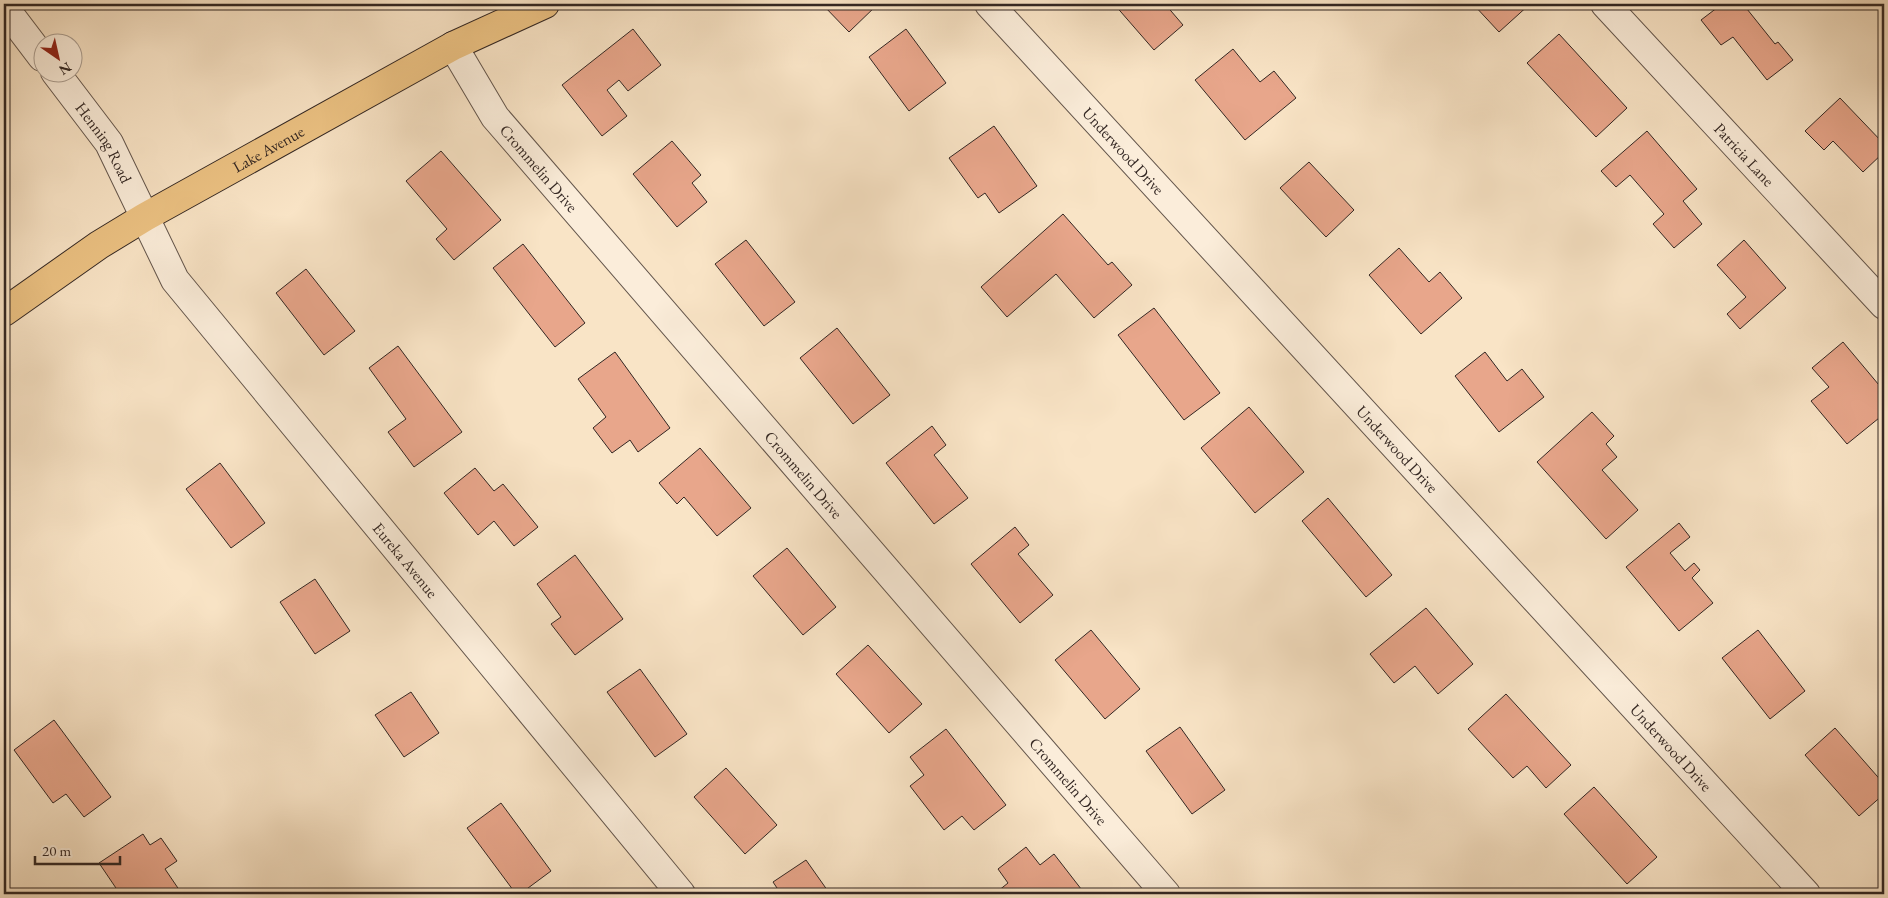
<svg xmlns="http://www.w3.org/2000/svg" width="1888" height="898" font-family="'EB Garamond',serif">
<rect width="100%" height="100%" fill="#f9e4c6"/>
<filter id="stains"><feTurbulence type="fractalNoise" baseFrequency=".004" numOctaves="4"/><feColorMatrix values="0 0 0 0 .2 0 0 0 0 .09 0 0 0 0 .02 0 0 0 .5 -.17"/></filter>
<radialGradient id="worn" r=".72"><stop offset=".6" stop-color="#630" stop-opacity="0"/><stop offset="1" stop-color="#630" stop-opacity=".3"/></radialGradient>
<!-- building -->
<path fill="#e8a68b" stroke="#332723" d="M 822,4 L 878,4 L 849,32 Z
M 1114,4 L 1165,4 L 1183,25 L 1154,50 Z
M 1473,4 L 1530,4 L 1499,32 Z
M 1722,4 L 1743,4 L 1775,44 L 1778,42 L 1793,60 L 1767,80 L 1733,37 L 1721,45 L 1701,20 Z
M 633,29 L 661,65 L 628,91 L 619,80 L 607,90 L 627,116 L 602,136 L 562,85 Z
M 906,29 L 946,83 L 909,111 L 869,57 Z
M 1559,34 L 1627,108 L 1596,137 L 1527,63 Z
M 1233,49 L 1260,82 L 1274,71 L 1296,98 L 1245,140 L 1195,80 Z
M 1840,98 L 1884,144 L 1884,152 L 1863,172 L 1833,141 L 1824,150 L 1805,131 Z
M 994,126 L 1037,186 L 999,213 L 985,193 L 978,198 L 949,158 Z
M 1647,131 L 1697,189 L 1683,201 L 1702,224 L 1674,248 L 1653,224 L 1664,214 L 1630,175 L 1616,187 L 1601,171 Z
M 672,141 L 701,175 L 692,183 L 707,202 L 677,227 L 633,174 Z
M 441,151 L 501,220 L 454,260 L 436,239 L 447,229 L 406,181 Z
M 1309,162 L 1354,210 L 1326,237 L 1280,188 Z
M 1063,214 L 1108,265 L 1112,262 L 1132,285 L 1094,318 L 1056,274 L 1007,317 L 981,287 Z
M 746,240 L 795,302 L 764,326 L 715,264 Z
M 1744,240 L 1786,288 L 1740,329 L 1727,314 L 1746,297 L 1717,265 Z
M 523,244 L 585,323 L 555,347 L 493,268 Z
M 1399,248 L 1429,282 L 1440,272 L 1462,298 L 1421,334 L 1369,275 Z
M 306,269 L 355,331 L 324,355 L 276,293 Z
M 1154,308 L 1220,393 L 1184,420 L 1118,335 Z
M 837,328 L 890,395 L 853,424 L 800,358 Z
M 1843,342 L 1884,391 L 1884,414 L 1847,444 L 1811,401 L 1829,387 L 1812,368 Z
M 398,346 L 462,432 L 414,467 L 388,432 L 406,419 L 369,368 Z
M 615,352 L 670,428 L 638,452 L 630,440 L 612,453 L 593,428 L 606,417 L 578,379 Z
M 1485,352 L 1507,381 L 1522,369 L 1544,397 L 1499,432 L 1455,376 Z
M 1249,407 L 1304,472 L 1255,513 L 1201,448 Z
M 1592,412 L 1614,436 L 1606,444 L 1617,457 L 1602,470 L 1638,510 L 1606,539 L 1537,462 Z
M 932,426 L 946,445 L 934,455 L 968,498 L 934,524 L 886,463 Z
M 700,448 L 751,508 L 717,536 L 684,497 L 677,504 L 659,483 Z
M 220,463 L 265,523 L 231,548 L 186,489 Z
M 475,468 L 494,491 L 503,484 L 538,527 L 514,546 L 494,521 L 478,535 L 444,493 Z
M 1328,498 L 1392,575 L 1366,597 L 1302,521 Z
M 1679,523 L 1690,537 L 1670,553 L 1685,571 L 1694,563 L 1700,570 L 1692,578 L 1713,603 L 1679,631 L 1626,567 Z
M 1015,527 L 1029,545 L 1018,554 L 1053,595 L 1020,623 L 971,564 Z
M 787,548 L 836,607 L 803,635 L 753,576 Z
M 575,555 L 623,619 L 575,655 L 551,624 L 561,617 L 537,584 Z
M 315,579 L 350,631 L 315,654 L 280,602 Z
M 1426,608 L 1473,664 L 1438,694 L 1415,666 L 1394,683 L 1370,654 Z
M 1091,630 L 1140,689 L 1105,719 L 1055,660 Z
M 1758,630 L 1805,691 L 1770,719 L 1722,658 Z
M 868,645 L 922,704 L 889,733 L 836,674 Z
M 640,669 L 687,734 L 655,757 L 607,692 Z
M 411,692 L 439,733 L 404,757 L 375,715 Z
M 1506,694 L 1571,765 L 1546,788 L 1527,766 L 1513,778 L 1468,729 Z
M 54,720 L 111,797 L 84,817 L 66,794 L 53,803 L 14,750 Z
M 1180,727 L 1225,790 L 1192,814 L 1146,751 Z
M 1835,728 L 1884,784 L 1884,794 L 1859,816 L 1805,755 Z
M 946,729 L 1006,805 L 974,830 L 962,816 L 944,830 L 910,786 L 924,775 L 910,757 Z
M 726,768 L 777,825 L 745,854 L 694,797 Z
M 1594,787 L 1657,857 L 1627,884 L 1564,814 Z
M 501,803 L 551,871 L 520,894 L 516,894 L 467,828 Z
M 143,834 L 150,845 L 161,838 L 177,861 L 165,869 L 182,894 L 120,894 L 99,863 Z
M 1026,847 L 1040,865 L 1054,854 L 1085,894 L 1000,894 L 998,891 L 1008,883 L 998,869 Z
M 806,860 L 830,894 L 781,894 L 773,882 Z"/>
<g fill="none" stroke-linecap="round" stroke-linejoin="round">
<!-- minor casing -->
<g stroke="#64564c" stroke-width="30">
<g id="minor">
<path id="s1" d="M 989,4 L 1806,894"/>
<path id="s2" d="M 1605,4 L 1884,305"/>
<path d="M 4,7 L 42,57"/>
<path id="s3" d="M 453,46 L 495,117 L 1166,894"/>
<path id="s4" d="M 55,72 L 109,143 L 175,280 L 681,894"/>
</g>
</g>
<!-- major casing -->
<g stroke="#332723" stroke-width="30">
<g id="major">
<path id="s5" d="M 4,312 L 99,245 L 145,217 L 453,46 L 545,4"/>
</g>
</g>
<!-- minor -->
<use href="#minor" stroke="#fbedda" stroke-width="28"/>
<!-- major -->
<use href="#major" stroke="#ecc283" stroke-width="28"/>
</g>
<g text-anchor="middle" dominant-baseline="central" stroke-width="4" stroke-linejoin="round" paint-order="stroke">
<!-- street labels -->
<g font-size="16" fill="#332723" stroke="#fbedda">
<text stroke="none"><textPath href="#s4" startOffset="86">Henning Road</textPath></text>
<text stroke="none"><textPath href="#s5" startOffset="311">Lake Avenue</textPath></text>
<text stroke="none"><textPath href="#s1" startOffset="199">Underwood Drive</textPath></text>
<text stroke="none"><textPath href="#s2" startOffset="205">Patricia Lane</textPath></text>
<text stroke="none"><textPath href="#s3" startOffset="150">Crommelin Drive</textPath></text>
<text stroke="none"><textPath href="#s1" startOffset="604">Underwood Drive</textPath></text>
<text stroke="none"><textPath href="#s3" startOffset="555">Crommelin Drive</textPath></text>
<text stroke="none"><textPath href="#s4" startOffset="604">Eureka Avenue</textPath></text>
<text stroke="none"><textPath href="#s1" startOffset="1009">Underwood Drive</textPath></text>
<text stroke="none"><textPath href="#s3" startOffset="960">Crommelin Drive</textPath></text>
</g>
</g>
<!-- margin -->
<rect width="1888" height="898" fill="none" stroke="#f9e4c6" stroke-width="20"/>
<rect x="5" y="5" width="1878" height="888" fill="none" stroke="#332723" stroke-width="2.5"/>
<rect x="10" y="10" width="1868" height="878" fill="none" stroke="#332723"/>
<!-- north arrow -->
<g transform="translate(58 58) rotate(146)"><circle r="24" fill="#fbedda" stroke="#ab9e91"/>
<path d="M0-4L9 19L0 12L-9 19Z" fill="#8f2418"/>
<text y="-8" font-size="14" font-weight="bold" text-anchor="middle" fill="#332723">N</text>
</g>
<!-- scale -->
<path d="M35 856v8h85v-8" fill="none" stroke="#332723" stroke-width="2.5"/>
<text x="42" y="856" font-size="15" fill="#332723" stroke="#fbedda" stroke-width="4" paint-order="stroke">20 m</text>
<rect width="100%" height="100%" filter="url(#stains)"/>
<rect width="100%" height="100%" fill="url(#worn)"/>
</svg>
